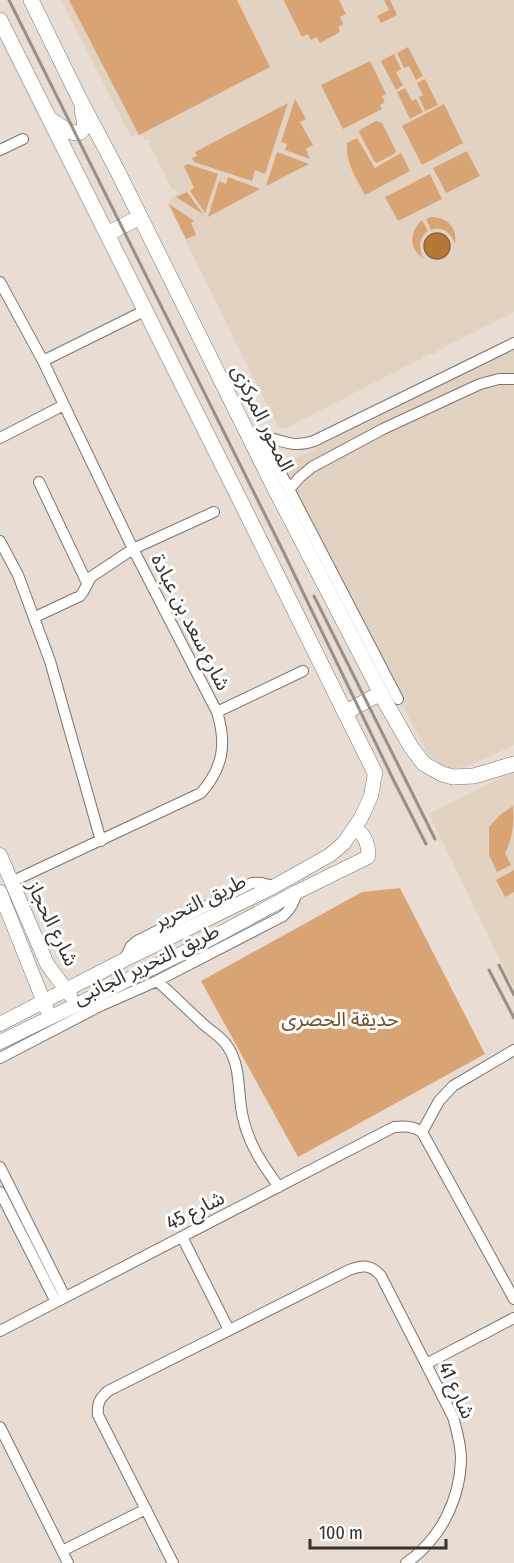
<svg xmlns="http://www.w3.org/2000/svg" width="514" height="1563" font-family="'Fira Sans Condensed','Noto Sans Arabic',sans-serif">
<rect width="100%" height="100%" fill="#e8dcd3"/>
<!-- built -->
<path fill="#e2d2c2" d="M 61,0 L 514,0 L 514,312 L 436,351 L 436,353 L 433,354 L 432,353 L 422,358 L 422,360 L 419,361 L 418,360 L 288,427 L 284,428 L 278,427 L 167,203 L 171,201 L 170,199 L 177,193 L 175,189 L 172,189 L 149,143 L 151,142 L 149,139 L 145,140 L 143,136 L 139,137 L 137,134 L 131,137 Z
M 514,348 L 514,745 L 471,765 L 465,767 L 453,768 L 441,765 L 428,754 L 279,467 Z
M 514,771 L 514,988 L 429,814 Z"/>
<!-- green -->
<path fill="#d9a473" d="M 69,0 L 237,0 L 270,67 L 139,135 Z
M 285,0 L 339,0 L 346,14 L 340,17 L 343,24 L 338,27 L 340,32 L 320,43 L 317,37 L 311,40 L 308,34 L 302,37 L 284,1 Z
M 384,0 L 390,0 L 397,15 L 381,23 L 377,16 L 389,10 Z
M 408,47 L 423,76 L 416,80 L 409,66 L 404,68 L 397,53 Z
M 394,54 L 401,69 L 396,72 L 403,85 L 396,90 L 381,61 Z
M 370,61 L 386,94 L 382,96 L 385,102 L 380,105 L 382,109 L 343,129 L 321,85 Z
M 425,79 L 438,105 L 425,111 L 419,97 L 423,95 L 417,83 Z
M 405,88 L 412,101 L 416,99 L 423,112 L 410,119 L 397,92 Z
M 295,99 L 306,119 L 300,122 L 313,145 L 306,149 L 310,159 L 285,150 L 287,144 L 281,142 Z
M 288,103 L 265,174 L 255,170 L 252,181 L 194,162 L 192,158 L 197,156 L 195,152 Z
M 444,104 L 463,143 L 422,165 L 402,126 Z
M 376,121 L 382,123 L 396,151 L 394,154 L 377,163 L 374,161 L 359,132 L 361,129 Z
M 357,138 L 375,168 L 401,153 L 410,171 L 365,195 C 357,179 345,163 347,143 Z
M 467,151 L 480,176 L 446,193 L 433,168 Z
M 277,152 L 309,164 L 266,186 Z
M 188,164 L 218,174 L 205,213 L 190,191 L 194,188 L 184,166 Z
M 430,174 L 442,199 L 398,221 L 385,197 Z
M 228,177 L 260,189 L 208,217 L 219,181 L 226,184 Z
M 187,192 L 203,214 L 176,197 Z
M 169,204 L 194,221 L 191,223 L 196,235 L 186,239 Z
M 431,217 C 447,217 458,228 455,244 C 451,233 443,226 431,230 L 426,219 Z
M 422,220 L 428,231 C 418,239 419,247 423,258 C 408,248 410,231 422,220 Z
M 513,806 C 514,824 513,837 505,853 L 511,865 L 497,872 L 489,855 L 489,827 L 500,815 Z
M 514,870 L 514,892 L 505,897 L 496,880 Z
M 400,888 L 485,1054 L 298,1157 L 201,981 L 362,892 Z"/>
<!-- water -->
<path fill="#b67838" stroke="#8f6335" stroke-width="1.5" d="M424 246a13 13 0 1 1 26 0a13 13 0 1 1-26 0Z"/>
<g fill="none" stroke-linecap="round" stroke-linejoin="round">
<!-- minor casing -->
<g stroke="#7e746b" stroke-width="12">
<path id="minor" d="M 0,150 L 23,139
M 0,282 L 43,361 L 133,549 L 217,712 C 227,744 223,768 201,793 L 11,882
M 43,361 L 146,310
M 260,436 C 282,439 290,449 314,441 L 514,343
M 262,437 L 398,699
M 0,438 L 64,405
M 39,482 L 87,583
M 289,489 L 300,477 L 312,467 L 383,429 L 480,384 L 499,379 L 514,379
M 0,541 L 18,575 L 50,661 L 101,841
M 35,617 L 80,596 L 83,592 L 91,577 L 133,549 L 214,512
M 217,712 L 303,671
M 124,960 L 131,946 L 137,941 L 252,883 C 260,882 266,883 273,887
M 157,981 C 172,994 186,1008 201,1022 C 210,1031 221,1036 228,1047 C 242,1069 237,1094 243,1118 C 249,1145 263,1165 279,1187
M 0,1058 L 100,1006 L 157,981 L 283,916 C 291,909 294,902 297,892
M 422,1132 L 439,1101 L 453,1086 L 514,1050
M 0,1167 L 65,1297
M 0,1192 L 56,1302
M 182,1237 L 229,1330
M 0,1331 L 394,1127 C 405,1126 413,1126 422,1132 L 514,1299
M 426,1364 L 514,1318
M 0,1427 L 68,1563
M 62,1551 L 146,1509
M 173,1563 L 98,1415 C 97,1404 99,1399 108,1391 L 349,1270 C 362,1265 371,1264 381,1276 L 453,1417 C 457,1431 461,1445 461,1459 C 460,1500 440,1540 406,1563"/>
</g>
<!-- tertiary casing -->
<g stroke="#7e746b" stroke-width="15">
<path id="tertiary" d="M 0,855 L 47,964 L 70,995
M 0,892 L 47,1010
M 0,1024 L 124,960 L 273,887 L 330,855 L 344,843 L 361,818 L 371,796 L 375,773
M 0,1042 L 193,948 L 297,892 L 368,857 C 369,845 366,836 355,828"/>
</g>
<!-- secondary casing -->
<g stroke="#7e746b" stroke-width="16">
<path id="secondary" d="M 31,0 L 81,102 L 117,170 L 273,485 L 387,705 L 411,747 L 424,764 L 442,774 L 453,777 L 474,776 L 514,764
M 0,20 L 240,500 L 375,773
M 50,119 C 57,124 80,143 84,126 C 85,121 83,115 82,110
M 107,234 L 140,217
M 346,712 L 381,693"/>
</g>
<!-- minor -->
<use href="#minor" stroke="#fff" stroke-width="10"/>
<!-- tertiary -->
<use href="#tertiary" stroke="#fff" stroke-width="14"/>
<!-- secondary -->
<use href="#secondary" stroke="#fff" stroke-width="15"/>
<!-- rail -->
<path stroke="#978f88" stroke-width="3" d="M 9,0 L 283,551 L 393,779 L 426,844
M 314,596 L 435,839
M 499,965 L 514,995
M 489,970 L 514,1018"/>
</g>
<g text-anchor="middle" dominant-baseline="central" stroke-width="6" stroke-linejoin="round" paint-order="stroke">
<!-- street labels -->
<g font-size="20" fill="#35312d" stroke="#fff">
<text transform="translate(263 418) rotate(64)">المحور المركزى</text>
<text transform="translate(191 622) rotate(63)">شارع سعد بن عبادة</text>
<text transform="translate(200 901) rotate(-26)">طريق التحرير</text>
<text transform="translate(53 923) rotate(64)">شارع الحجاز</text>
<text transform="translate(146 964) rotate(-26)">طريق التحرير الجانبى</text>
<text transform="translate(195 1210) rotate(-27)">شارع 45</text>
<text transform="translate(457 1390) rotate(65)">شارع 41</text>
</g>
<!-- park labels -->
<g font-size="20" fill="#774c1e" stroke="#fff">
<text x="340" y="1019">حديقة الحصرى</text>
</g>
</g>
<!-- scale -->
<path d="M310 1539v9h136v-9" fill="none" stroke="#35312d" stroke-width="3"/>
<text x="319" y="1539" font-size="18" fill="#35312d" stroke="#ffffff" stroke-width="4.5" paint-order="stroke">100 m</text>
</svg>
